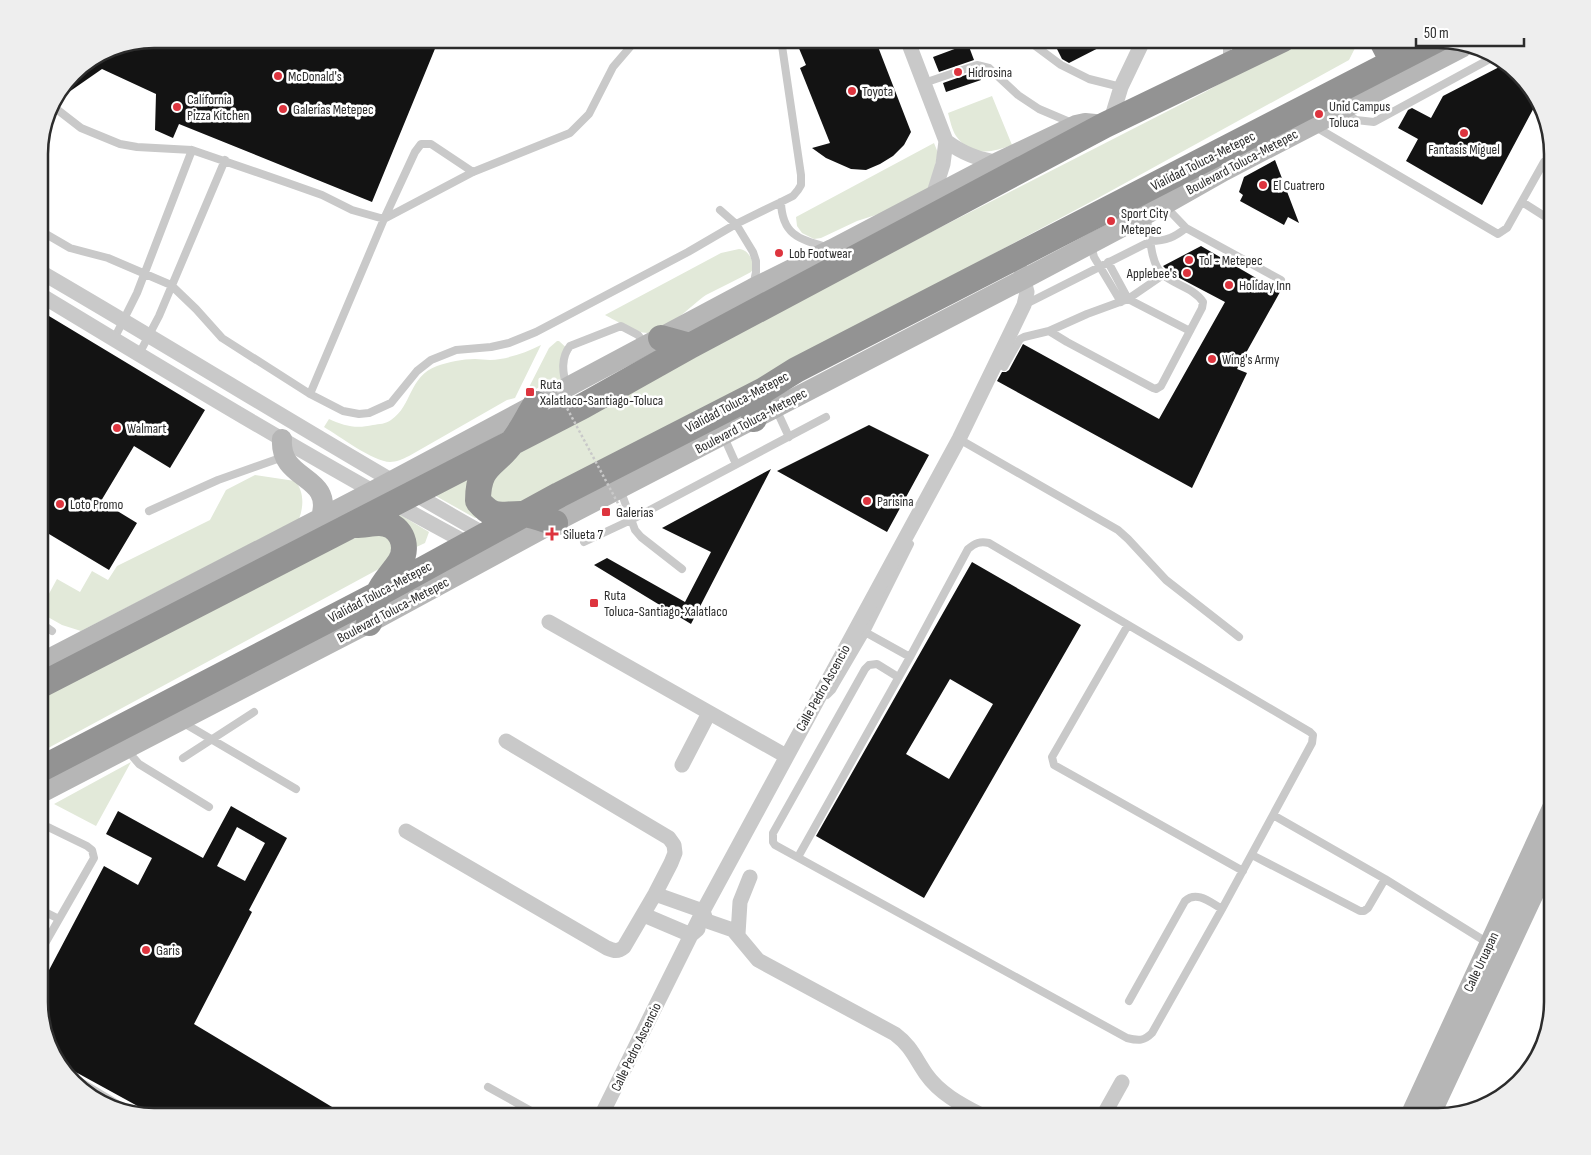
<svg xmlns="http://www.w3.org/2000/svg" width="1591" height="1155" font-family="'Sofia Sans Condensed',sans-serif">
<rect width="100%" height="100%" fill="#fff"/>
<!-- green -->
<path fill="#e2e9d9" d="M 1300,39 L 1354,39 L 1355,48 L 1349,60 L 1098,198 L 527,503 L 490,502 L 486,482 L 510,458 L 765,317 L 1205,92 Z
M 992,96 L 1012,145 C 992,153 971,157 956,136 C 952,130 950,120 948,113 Z
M 934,143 L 938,153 L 931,184 L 926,190 L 882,213 L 857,221 L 821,238 L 814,239 L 802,233 L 797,226 L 796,217 Z
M 739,249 C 749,250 752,259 754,268 L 751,272 C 737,280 721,287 706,295 C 691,305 666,333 648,333 C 634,333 617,321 605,315 L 721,253 Z
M 557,341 L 559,341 L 571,352 L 564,357 L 561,384 L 558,385 L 554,379 L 525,395 L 549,348 Z
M 541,345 L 515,398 L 507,400 L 409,456 C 403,459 396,462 390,462 C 374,462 339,436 324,427 L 329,419 C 344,426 356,429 373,425 C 379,424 386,424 391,420 C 413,405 408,377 437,366 C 449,362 462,359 475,359 C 480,359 485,360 490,360 C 508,359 525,353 541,345 Z
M 474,469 L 484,516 L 475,518 L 434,495 Z
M 255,475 L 295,481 C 304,491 304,506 299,519 L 81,631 L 62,625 L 39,612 L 57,579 L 80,592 L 92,571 L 108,580 L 117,566 L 210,520 L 226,490 Z
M 394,511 L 429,532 L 425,543 L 410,550 Z
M 371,532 L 394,535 L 388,564 L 39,753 L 39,698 L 321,551 Z
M 131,762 L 96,826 L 54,804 Z"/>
<!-- building -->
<path fill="#131313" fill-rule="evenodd" d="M 154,39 L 439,39 L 372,202 L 179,124 L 173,138 L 155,130 L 156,94 L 102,69 L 56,101 L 53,99 L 78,67 L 110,47 Z
M 795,39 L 875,39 L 911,132 L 904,145 L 893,156 L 880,164 L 866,170 L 851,169 L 826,158 L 812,148 L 830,143 L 800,68 L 806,65 Z
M 1052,39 L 1116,39 L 1069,63 L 1062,59 Z
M 968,44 L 974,60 L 939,72 L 933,57 Z
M 1507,63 L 1538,100 L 1482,205 L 1406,161 L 1418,139 L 1398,128 L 1408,110 L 1412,108 L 1431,118 L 1443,96 Z
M 977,71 L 981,80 L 946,92 L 943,83 Z
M 1275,160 L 1299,223 L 1288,217 L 1284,225 L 1240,201 L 1243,195 L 1239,192 L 1244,177 Z
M 1201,246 L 1280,292 L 1237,369 L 1247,373 L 1192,488 L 997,381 L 1002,372 L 1006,372 L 1009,370 L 1023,344 L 1159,419 L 1225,302 L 1170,273 L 1163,266 Z
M 39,310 L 205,410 L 170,468 L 134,446 L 101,501 L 137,523 L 109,570 L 39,528 Z
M 869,425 L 929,455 L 887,532 L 777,471 Z
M 771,469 L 691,624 L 594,565 L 607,558 L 685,602 L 711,552 L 662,528 Z
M 972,562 L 1081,625 L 924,898 L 816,836 ZM 950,679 L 993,704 L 949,779 L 906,754 Z
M 231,806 L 287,838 L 249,910 L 252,912 L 194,1024 L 347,1116 L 153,1116 L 141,1112 L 143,1109 L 61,1064 L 51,1053 L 39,1009 L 39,989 L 104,866 L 138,885 L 152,858 L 106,834 L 118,811 L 203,858 ZM 237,827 L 265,843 L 245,881 L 217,866 Z"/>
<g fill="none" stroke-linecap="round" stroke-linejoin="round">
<!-- lane -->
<path stroke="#c9c9c9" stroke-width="8" d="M 1026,39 L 1061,65 L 1089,79 L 1121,87
M 1227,39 L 1227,61
M 924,83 L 977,65 L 989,68 L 1018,95 L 1039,109 L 1072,123
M 50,104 L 81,128 L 120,144 L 137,147 L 192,150 L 288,183 L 322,195 L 352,210 L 384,219 L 473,172 L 570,133 L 589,114 L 613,67 L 637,39
M 1343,112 L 1356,120 L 1374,122 L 1488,60 L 1489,56
M 1314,126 L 1498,234 L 1507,228 L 1544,162
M 781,202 C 782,234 798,239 826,247
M 1522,202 L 1552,221
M 1165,206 L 1186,228 L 1281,280
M 720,210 L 736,224 L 753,252 L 756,261 L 756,272 L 753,286
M 1146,216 C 1151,233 1149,259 1161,273 C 1173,285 1193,287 1203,302 L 1202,308 L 1161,386 L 1156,389 L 1153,388 L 1067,342 L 1049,331 L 1087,314 L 1128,299 L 1163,275
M 39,230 L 70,248 L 108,258 L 171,285 L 196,309 L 222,338 L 310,394 L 343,411 L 359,414 L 369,413 L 391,403 L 417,371 L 431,360 L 456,350 L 491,347 L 509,343 L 536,332 L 688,252 L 736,224 L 781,202 L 793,196 L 798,190 L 801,185 L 801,175 L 781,39
M 1091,245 L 1094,257 L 1121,302
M 1108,262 L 1128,299 L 1190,331
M 1024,305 L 1151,241 C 1166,241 1175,237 1186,228
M 114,339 L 137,293 L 192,150
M 138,356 L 159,316 L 225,160
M 1004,367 L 1020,339 L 1024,337 L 1049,331
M 567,386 C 562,373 561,357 570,346 L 621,326 L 638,335 L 645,344
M 310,394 L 384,219 L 415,152 L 421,144 L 431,144 L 473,172
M 776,409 L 789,437
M 723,435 L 736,464
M 959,439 L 1118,530 L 1128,539 L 1166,580 L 1239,637
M 620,489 L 635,530 L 641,537 L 682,569
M 149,511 L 218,480 L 283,457
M 584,542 L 631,520 L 826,417
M 39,588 C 44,579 48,573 39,566
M 39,622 L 52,631
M 1128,625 L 1052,757 L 1054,765 L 1243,871
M 898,677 L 877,664 L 869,665 L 865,669 L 773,833 L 773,842 L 775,845 L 1127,1038 C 1139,1041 1144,1041 1152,1033 L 1222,909 L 1312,743 L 1313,735 L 1310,732 L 989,543 C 980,541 975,543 968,549 L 910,657
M 824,695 L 827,695 L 832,690 L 866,632 L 910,544
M 182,722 L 296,789
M 131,748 L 133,757 L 139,764 L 209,807
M 183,758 L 254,712
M 1273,815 L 1385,879 L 1488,943
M 1252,855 L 1360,911 L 1364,911 L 1368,908 L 1385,879
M 798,857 L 910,657 L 856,627
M 39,909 L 59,919
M 39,954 L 94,858 L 92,850 L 87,846 L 50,828 L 45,826 L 39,826
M 1129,1001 L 1185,901 C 1197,890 1211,903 1222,909
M 69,1075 L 117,1104
M 488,1087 L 540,1116"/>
<!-- street -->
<path stroke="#c9c9c9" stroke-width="15" d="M 907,39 L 946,141 L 943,164 L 933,196
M 1110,123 L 1121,87 L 1144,39
M 946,141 C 962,153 978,160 998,162
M 39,271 C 189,358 335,450 486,535
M 39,294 C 181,380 323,466 469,544
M 549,622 L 786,756
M 682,765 L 709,713
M 406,831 L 607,948 C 614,951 618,952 624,947 L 655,894 L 671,863 L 675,853 L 674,845 L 669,838 L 506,741
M 655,894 L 703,911 L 706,920
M 644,915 L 691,935 L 698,929
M 707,921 L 733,930 L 758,960 L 895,1034 C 911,1046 915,1058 926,1074 C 940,1094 962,1105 983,1116
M 738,934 L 740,902 L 750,877
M 601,1116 L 703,911 L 959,439 L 1024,305 L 1027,292 L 1021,270
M 1103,1116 L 1122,1082"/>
<!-- secondary -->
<path stroke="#b6b6b6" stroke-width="20" d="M 282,439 C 279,482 334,474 321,517
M 39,664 L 373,491 L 753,288 L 832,249 L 998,162 L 1076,125 L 1085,123 L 1105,125
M 39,794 L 369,623 L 559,520 L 1024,279 L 1164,205 L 1224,171 L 1463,47
M 1410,1116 L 1552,808
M 1430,1116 L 1552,855"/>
<!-- highway -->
<path stroke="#939393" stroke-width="26" d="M 1381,39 L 1393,62
M 661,338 L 690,346
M 536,404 C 528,416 522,430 513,441 C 495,467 478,463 478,501 C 495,521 501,513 524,514 C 534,515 545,520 555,523
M 754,419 L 760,392
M 356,525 C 363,525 372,523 379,523 C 400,523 410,545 400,562 C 393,573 383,582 378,594 C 373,602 372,614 369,623
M 39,686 L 583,406 L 690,346 L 1105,125 L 1283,39
M 39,770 L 378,594 L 559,495 L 764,390 L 796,370 L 1438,39"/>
<!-- path-bridge -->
<path stroke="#c9c9c9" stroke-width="2.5" stroke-dasharray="2.5 2.5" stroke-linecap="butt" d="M 553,382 L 621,509"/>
</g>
<!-- markers -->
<g fill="#dd343e" stroke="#fff" stroke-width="2">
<circle cx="958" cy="72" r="5"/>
<circle cx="278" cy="76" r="5"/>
<circle cx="852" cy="91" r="5"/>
<circle cx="177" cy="107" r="5"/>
<circle cx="283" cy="109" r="5"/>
<circle cx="1319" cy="114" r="5"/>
<circle cx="1464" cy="133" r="5"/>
<circle cx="1263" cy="185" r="5"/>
<circle cx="1111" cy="221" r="5"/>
<circle cx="779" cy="253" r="5"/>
<circle cx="1189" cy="260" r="5"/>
<circle cx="1187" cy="273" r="5"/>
<circle cx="1229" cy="285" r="5"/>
<circle cx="1212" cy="359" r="5"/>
<rect x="525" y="387" width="10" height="10" rx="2.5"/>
<circle cx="117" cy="428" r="5"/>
<circle cx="867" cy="501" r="5"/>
<circle cx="60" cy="504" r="5"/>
<rect x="601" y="507" width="10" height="10" rx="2.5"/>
<path d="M549.5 526.5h5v5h5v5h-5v5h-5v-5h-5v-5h5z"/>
<rect x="589" y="598" width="10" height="10" rx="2.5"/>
<circle cx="146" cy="950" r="5"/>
</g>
<g text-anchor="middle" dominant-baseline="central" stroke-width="5" stroke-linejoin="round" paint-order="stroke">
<!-- poi labels -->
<g font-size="14" fill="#2c2c2c" stroke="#fff" text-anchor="start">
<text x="968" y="72">Hidrosina</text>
<text x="288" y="76">McDonald's</text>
<text x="862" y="91">Toyota</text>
<text x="187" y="99">California<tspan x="187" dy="16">Pizza Kitchen</tspan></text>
<text x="1329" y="106">Unid Campus<tspan x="1329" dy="16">Toluca</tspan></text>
<text x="293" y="109">Galerías Metepec</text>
<text x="1464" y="149" text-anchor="middle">Fantasis Miguel</text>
<text x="1273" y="185">El Cuatrero</text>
<text x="1121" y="213">Sport City<tspan x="1121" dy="16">Metepec</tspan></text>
<text x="789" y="253">Lob Footwear</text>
<text x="1199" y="260">Tol - Metepec</text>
<text x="1177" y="273" text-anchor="end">Applebee's</text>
<text x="1239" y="285">Holiday Inn</text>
<text x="1222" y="359">Wing's Army</text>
<text x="540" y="384">Ruta<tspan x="540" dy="16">Xalatlaco-Santiago-Toluca</tspan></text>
<text x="127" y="428">Walmart</text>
<text x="877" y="501">Parisina</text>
<text x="70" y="504">Loto Promo</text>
<text x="616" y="512">Galerias</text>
<text x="563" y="534">Silueta 7</text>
<text x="604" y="595">Ruta<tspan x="604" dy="16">Toluca-Santiago-Xalatlaco</tspan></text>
<text x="156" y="950">Garis</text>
</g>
<!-- street labels -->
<g font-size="14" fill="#2c2c2c" stroke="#fff">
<text transform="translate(1203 161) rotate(-27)">Vialidad Toluca-Metepec</text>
<text transform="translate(1242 162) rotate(-28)">Boulevard Toluca-Metepec</text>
<text transform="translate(737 402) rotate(-28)">Vialidad Toluca-Metepec</text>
<text transform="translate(751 421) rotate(-28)">Boulevard Toluca-Metepec</text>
<text transform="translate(380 592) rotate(-28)">Vialidad Toluca-Metepec</text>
<text transform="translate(393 610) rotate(-28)">Boulevard Toluca-Metepec</text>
<text transform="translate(823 688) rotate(-61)">Calle Pedro Ascencio</text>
<text transform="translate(1481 962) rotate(-65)">Calle Uruapan</text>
<text transform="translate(636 1047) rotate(-64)">Calle Pedro Ascencio</text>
</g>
</g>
<!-- crop -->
<path d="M0 0H1591V1155H0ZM154 48H1438A106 106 0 0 1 1544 154V1002A106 106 0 0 1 1438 1108H154A106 106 0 0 1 48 1002V154A106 106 0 0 1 154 48Z" fill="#eee" fill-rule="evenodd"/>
<path fill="none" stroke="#2c2c2c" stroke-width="2.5" d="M154 48H1438A106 106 0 0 1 1544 154V1002A106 106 0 0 1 1438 1108H154A106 106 0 0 1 48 1002V154A106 106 0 0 1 154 48Z"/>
<!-- scale -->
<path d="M1416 38v8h108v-8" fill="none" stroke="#2c2c2c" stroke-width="2.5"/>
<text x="1424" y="38" font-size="15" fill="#2c2c2c" stroke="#ffffff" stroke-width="4" paint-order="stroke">50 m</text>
</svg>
